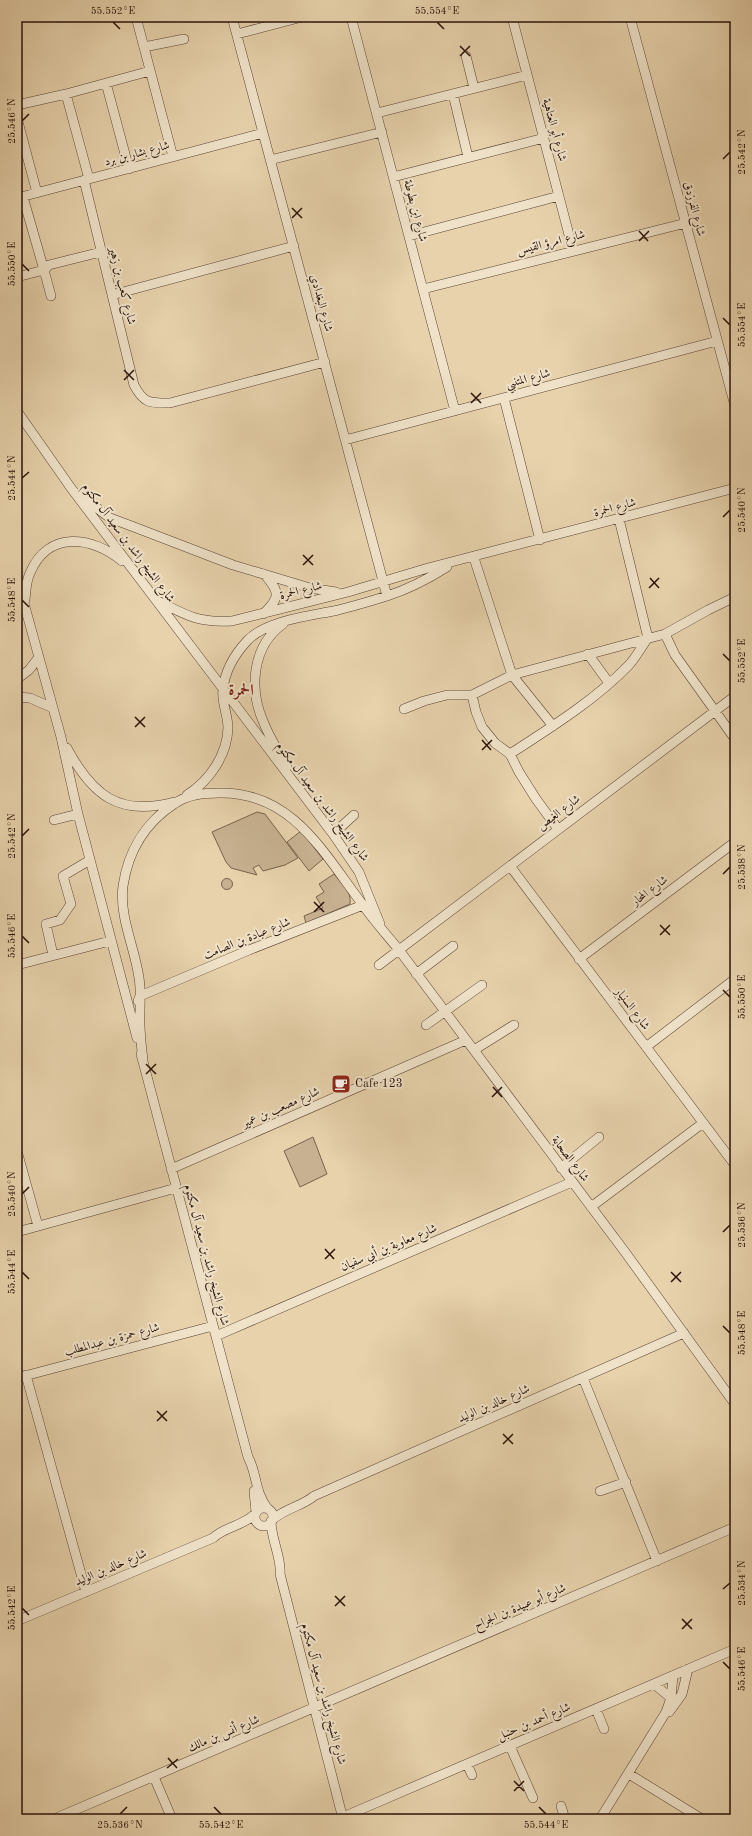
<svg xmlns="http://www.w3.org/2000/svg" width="752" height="1836" font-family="'Old Standard TT',Amiri,serif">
<rect width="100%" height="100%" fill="#e7d2ac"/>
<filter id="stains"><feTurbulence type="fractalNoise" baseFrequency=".005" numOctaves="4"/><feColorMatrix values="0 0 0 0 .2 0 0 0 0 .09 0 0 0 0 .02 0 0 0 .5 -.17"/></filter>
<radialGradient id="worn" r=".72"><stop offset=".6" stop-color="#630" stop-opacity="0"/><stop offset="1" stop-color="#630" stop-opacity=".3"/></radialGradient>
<!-- green -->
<path fill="#c7b190" stroke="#78624d" d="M 257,812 L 265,814 L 298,858 L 285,865 L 263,871 L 259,865 L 253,868 L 257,875 L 231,868 L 226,862 L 212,832 Z
M 301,831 L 323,859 L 309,871 L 287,842 Z
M 334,874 C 341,883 352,891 350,904 L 306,923 L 304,916 L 323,908 L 316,897 L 324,892 L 319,884 Z
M221.5 884a5.5 5.5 0 1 1 11 0a5.5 5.5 0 1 1-11 0Z
M 313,1137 L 327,1174 L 300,1187 L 284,1151 Z"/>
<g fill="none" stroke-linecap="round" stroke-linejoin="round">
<!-- minor casing -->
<g stroke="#594232" stroke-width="10">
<path id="minor" d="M 136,17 L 173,157
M 232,17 L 387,596
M 351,17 L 455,411
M 512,17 L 573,250
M 630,17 L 735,406
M 237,34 L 302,17
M 144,47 L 184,39
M 466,56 L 474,88
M 106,83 L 129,169
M 66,94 L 89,179
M 453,94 L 468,157
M 17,105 L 66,94 L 150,71
M 377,113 L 527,75
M 17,118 L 37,193
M 270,160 L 382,132
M 393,177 L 544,138
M 84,180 L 134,385 C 144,404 150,403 170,403 L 325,362
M 17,198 L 263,133
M 409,236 L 559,196
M 17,277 L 44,270 L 23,197
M 423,289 L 686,223
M 112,295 L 294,246
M 51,296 L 44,270 L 49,265 L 101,252
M 504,398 L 540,540
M 17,411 L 71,488 L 333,834 L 359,872 L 380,924
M 345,440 L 717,341
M 82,494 L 93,505 L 110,518 L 134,527 L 233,565 L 310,588 L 336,592
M 474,558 L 512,675 L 553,726
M 17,578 L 61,737 L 78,814 L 137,1038
M 25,600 C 26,591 26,581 30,573 C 48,530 92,536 122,561
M 156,600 C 186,615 197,623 232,621 L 348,592 L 428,568 L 735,488
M 263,614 C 281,597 280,592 264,574
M 283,624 C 252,646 249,689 263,721 C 269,737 279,752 287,767
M 665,634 L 675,655 L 735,739
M 588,654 L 609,683
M 17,679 L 29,670 L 39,657
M 472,695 L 476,712 L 482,727 L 495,743 L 510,754 L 519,772 L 536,799 L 558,829
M 17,697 L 30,698 L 53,708
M 404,709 L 424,701 L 447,695 L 472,695 L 512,675 L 665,634 L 708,610 L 735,597
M 67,748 C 92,795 119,817 174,802
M 510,754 C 550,728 595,700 628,666 C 636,658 641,647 648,638 L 619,519
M 187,795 C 209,781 227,756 228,728 C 228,715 221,701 223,689 C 225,671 235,654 247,641 C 266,620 311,616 338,610 C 354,606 371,601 387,596 C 409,589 428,579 447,567
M 54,820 L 78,814
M 333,834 L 354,815
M 510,866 L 735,1165
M 53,955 L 46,924 L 60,920 L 71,904 L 63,876 L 90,860
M 579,959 L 735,842
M 17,965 L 110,941
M 379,965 L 735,696
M 416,974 L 453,946
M 138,1001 L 140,996 L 249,950 L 363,905
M 426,1025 L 482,985
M 646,1047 L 735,979
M 474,1050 L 514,1025
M 141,1054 L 248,1457 C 257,1473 255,1494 268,1509
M 143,1060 C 141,1044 139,1028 140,1011 C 140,1000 141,989 139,978 C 135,948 119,917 123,886 C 128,852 145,823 174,804 C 188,794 204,793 220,793 C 293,792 324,854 363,905 C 374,921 387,935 399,950 L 625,1252 L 735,1404
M 17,1151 L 38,1226
M 561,1168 L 599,1137
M 171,1169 L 466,1040
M 591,1207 L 703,1123
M 17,1232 L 176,1188
M 216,1336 L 572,1182
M 26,1375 L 86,1592
M 17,1378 L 213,1326
M 583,1378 L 657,1561
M 254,1491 L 256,1512
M 600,1491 L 626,1482
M255 1517a9 9 0 1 1 18 0a9 9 0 1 1-18 0Z
M 272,1520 C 285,1508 303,1506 314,1496 L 684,1333
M 271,1521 C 271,1539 282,1559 280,1574 L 343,1819
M 17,1621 L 213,1538 C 224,1527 243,1526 255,1514
M 654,1684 L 671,1698
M 596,1709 L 604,1729
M 669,1712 L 682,1694 L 688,1669
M 510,1746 L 533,1798
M 467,1764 L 472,1775
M 629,1774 L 702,1819
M 154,1777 L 172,1819
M 561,1806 L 565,1819
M 343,1817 L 735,1649
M 54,1819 L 735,1527
M 600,1819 L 666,1712 L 671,1698 L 673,1676"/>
</g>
<!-- minor -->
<use href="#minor" stroke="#efe2c9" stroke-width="9"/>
</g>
<!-- ticks -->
<path fill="none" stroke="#2a120a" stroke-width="1.5" d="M 113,22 L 120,29M 437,22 L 444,29M 460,46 L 470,56M 460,56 L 470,46M 22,121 L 29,114M 723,159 L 730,152M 292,208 L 302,218M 292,218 L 302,208M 639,231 L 648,241M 639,241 L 649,231M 22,264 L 29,271M 723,318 L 730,325M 124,370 L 134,380M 124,380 L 134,370M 471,393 L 481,403M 471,403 L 481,393M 22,478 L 29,472M 723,517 L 730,510M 303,555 L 313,565M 303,565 L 313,555M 650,578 L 659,588M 649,588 L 659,578M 22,600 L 29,607M 723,654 L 730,661M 135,717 L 145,727M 135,727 L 145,717M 482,740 L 491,750M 482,750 L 492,740M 22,836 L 29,829M 723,874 L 730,867M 314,902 L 324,912M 314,912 L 324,902M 660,925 L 670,935M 660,935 L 670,925M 22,936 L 29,943M 723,990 L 730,997M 146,1064 L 156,1074M 146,1074 L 156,1064M 493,1087 L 502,1097M 492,1097 L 502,1087M 22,1194 L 29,1187M 723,1232 L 730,1225M 325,1249 L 334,1259M 325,1259 L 335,1249M 22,1272 L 29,1279M 671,1272 L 681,1282M 671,1282 L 681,1272M 723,1326 L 730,1333M 157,1411 L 167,1421M 157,1421 L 167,1411M 503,1434 L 513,1444M 503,1444 L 513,1434M 723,1589 L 730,1583M 335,1596 L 345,1606M 335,1606 L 345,1596M 22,1608 L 29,1615M 682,1619 L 692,1629M 682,1629 L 692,1619M 723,1662 L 730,1669M 168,1758 L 177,1768M 167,1768 L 178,1759M 514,1781 L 524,1791M 514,1791 L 524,1781M 214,1807 L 221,1814M 539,1807 L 546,1814M 120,1814 L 127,1807"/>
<!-- icons -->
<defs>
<g id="cafe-square" transform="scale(1)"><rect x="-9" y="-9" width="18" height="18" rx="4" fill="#8f2418" stroke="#efe2c9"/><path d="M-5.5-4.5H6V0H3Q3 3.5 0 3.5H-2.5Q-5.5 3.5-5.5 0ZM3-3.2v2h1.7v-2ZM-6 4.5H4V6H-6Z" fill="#fff"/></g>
</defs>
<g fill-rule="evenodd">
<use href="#cafe-square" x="341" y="1084"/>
</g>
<g text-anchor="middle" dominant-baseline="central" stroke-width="4" stroke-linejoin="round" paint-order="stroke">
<!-- street labels -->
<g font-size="12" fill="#2a120a" stroke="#efe2c9">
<text transform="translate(554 130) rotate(75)">شارع أبو العتاهية</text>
<text transform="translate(137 154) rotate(-15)">شارع بشار بن برد</text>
<text transform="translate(694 209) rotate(75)">شارع الفرزدق</text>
<text transform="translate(415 211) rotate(75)">شارع ابن بطوطة</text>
<text transform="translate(551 243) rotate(-14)">شارع امرؤ القيس</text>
<text transform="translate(122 286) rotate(76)">شارع كعب بن زهير</text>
<text transform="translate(321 303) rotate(75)">شارع البغدادي</text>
<text transform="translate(528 379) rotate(-15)">شارع المتنبي</text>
<text transform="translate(615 508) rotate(-15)">شارع الحمرة</text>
<text transform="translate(128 543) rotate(53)">شارع الشيخ راشد بن سعيد آل مكتوم</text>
<text transform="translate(301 591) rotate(-14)">شارع الحمرة</text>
<text transform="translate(322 802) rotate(53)">شارع الشيخ راشد بن سعيد آل مكتوم</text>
<text transform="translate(559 813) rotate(-37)">شارع الغيص</text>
<text transform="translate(650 891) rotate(-37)">شارع المحار</text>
<text transform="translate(247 939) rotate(-22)">شارع عبادة بن الصامت</text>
<text transform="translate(632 1009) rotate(53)">شارع السنيار</text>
<text transform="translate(281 1108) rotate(-24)">شارع مصعب بن عمير</text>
<text transform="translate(570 1159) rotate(53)">شارع الصحابة</text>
<text transform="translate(389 1248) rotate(-23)">شارع معاوية بن أبي سفيان</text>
<text transform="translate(206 1255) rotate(75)">شارع الشيخ راشد بن سعيد آل مكتوم</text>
<text transform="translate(112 1340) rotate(-15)">شارع حمزة بن عبدالمطلب</text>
<text transform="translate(494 1404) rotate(-24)">شارع خالد بن الوليد</text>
<text transform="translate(111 1568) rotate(-23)">شارع خالد بن الوليد</text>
<text transform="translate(520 1607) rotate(-23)">شارع أبو عبيدة بن الجراح</text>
<text transform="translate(323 1694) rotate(75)">شارع الشيخ راشد بن سعيد آل مكتوم</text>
<text transform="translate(534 1722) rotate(-23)">شارع أحمد بن حنبل</text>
<text transform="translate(224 1734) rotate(-23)">شارع أنس بن مالك</text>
</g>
<!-- poi labels -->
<g font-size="12" fill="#2a120a" stroke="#efe2c9" text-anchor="start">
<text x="355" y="1084">Cafe 123</text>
</g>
<!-- district labels -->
<g font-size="16" font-weight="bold" fill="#7a1f14" stroke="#efe2c9">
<text x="241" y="691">الحمرة</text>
</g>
</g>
<!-- margin -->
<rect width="752" height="1836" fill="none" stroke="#e7d2ac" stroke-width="44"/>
<rect x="22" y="22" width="708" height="1792" fill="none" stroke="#2a120a" stroke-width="1.5"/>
<g font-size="10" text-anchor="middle" fill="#2a120a">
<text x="113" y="14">55.552°E</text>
<text x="437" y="14">55.554°E</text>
<text transform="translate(11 121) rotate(-90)" y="4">25.546°N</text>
<text transform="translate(741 152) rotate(-90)" y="4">25.542°N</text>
<text transform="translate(11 264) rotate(-90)" y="4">55.550°E</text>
<text transform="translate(741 325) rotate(-90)" y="4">55.554°E</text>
<text transform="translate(11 478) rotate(-90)" y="4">25.544°N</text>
<text transform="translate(741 510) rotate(-90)" y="4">25.540°N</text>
<text transform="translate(11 600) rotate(-90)" y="4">55.548°E</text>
<text transform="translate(741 661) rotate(-90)" y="4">55.552°E</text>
<text transform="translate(11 836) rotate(-90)" y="4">25.542°N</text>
<text transform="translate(741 867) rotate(-90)" y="4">25.538°N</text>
<text transform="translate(11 936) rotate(-90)" y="4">55.546°E</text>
<text transform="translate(741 997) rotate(-90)" y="4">55.550°E</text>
<text transform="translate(11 1194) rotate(-90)" y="4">25.540°N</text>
<text transform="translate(741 1225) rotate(-90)" y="4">25.536°N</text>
<text transform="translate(11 1272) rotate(-90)" y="4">55.544°E</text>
<text transform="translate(741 1333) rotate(-90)" y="4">55.548°E</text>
<text transform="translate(741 1583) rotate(-90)" y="4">25.534°N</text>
<text transform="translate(11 1608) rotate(-90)" y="4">55.542°E</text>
<text transform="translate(741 1669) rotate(-90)" y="4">55.546°E</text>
<text x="120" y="1828">25.536°N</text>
<text x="221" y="1828">55.542°E</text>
<text x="546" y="1828">55.544°E</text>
</g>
<rect width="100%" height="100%" filter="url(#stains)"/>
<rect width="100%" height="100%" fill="url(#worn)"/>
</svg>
